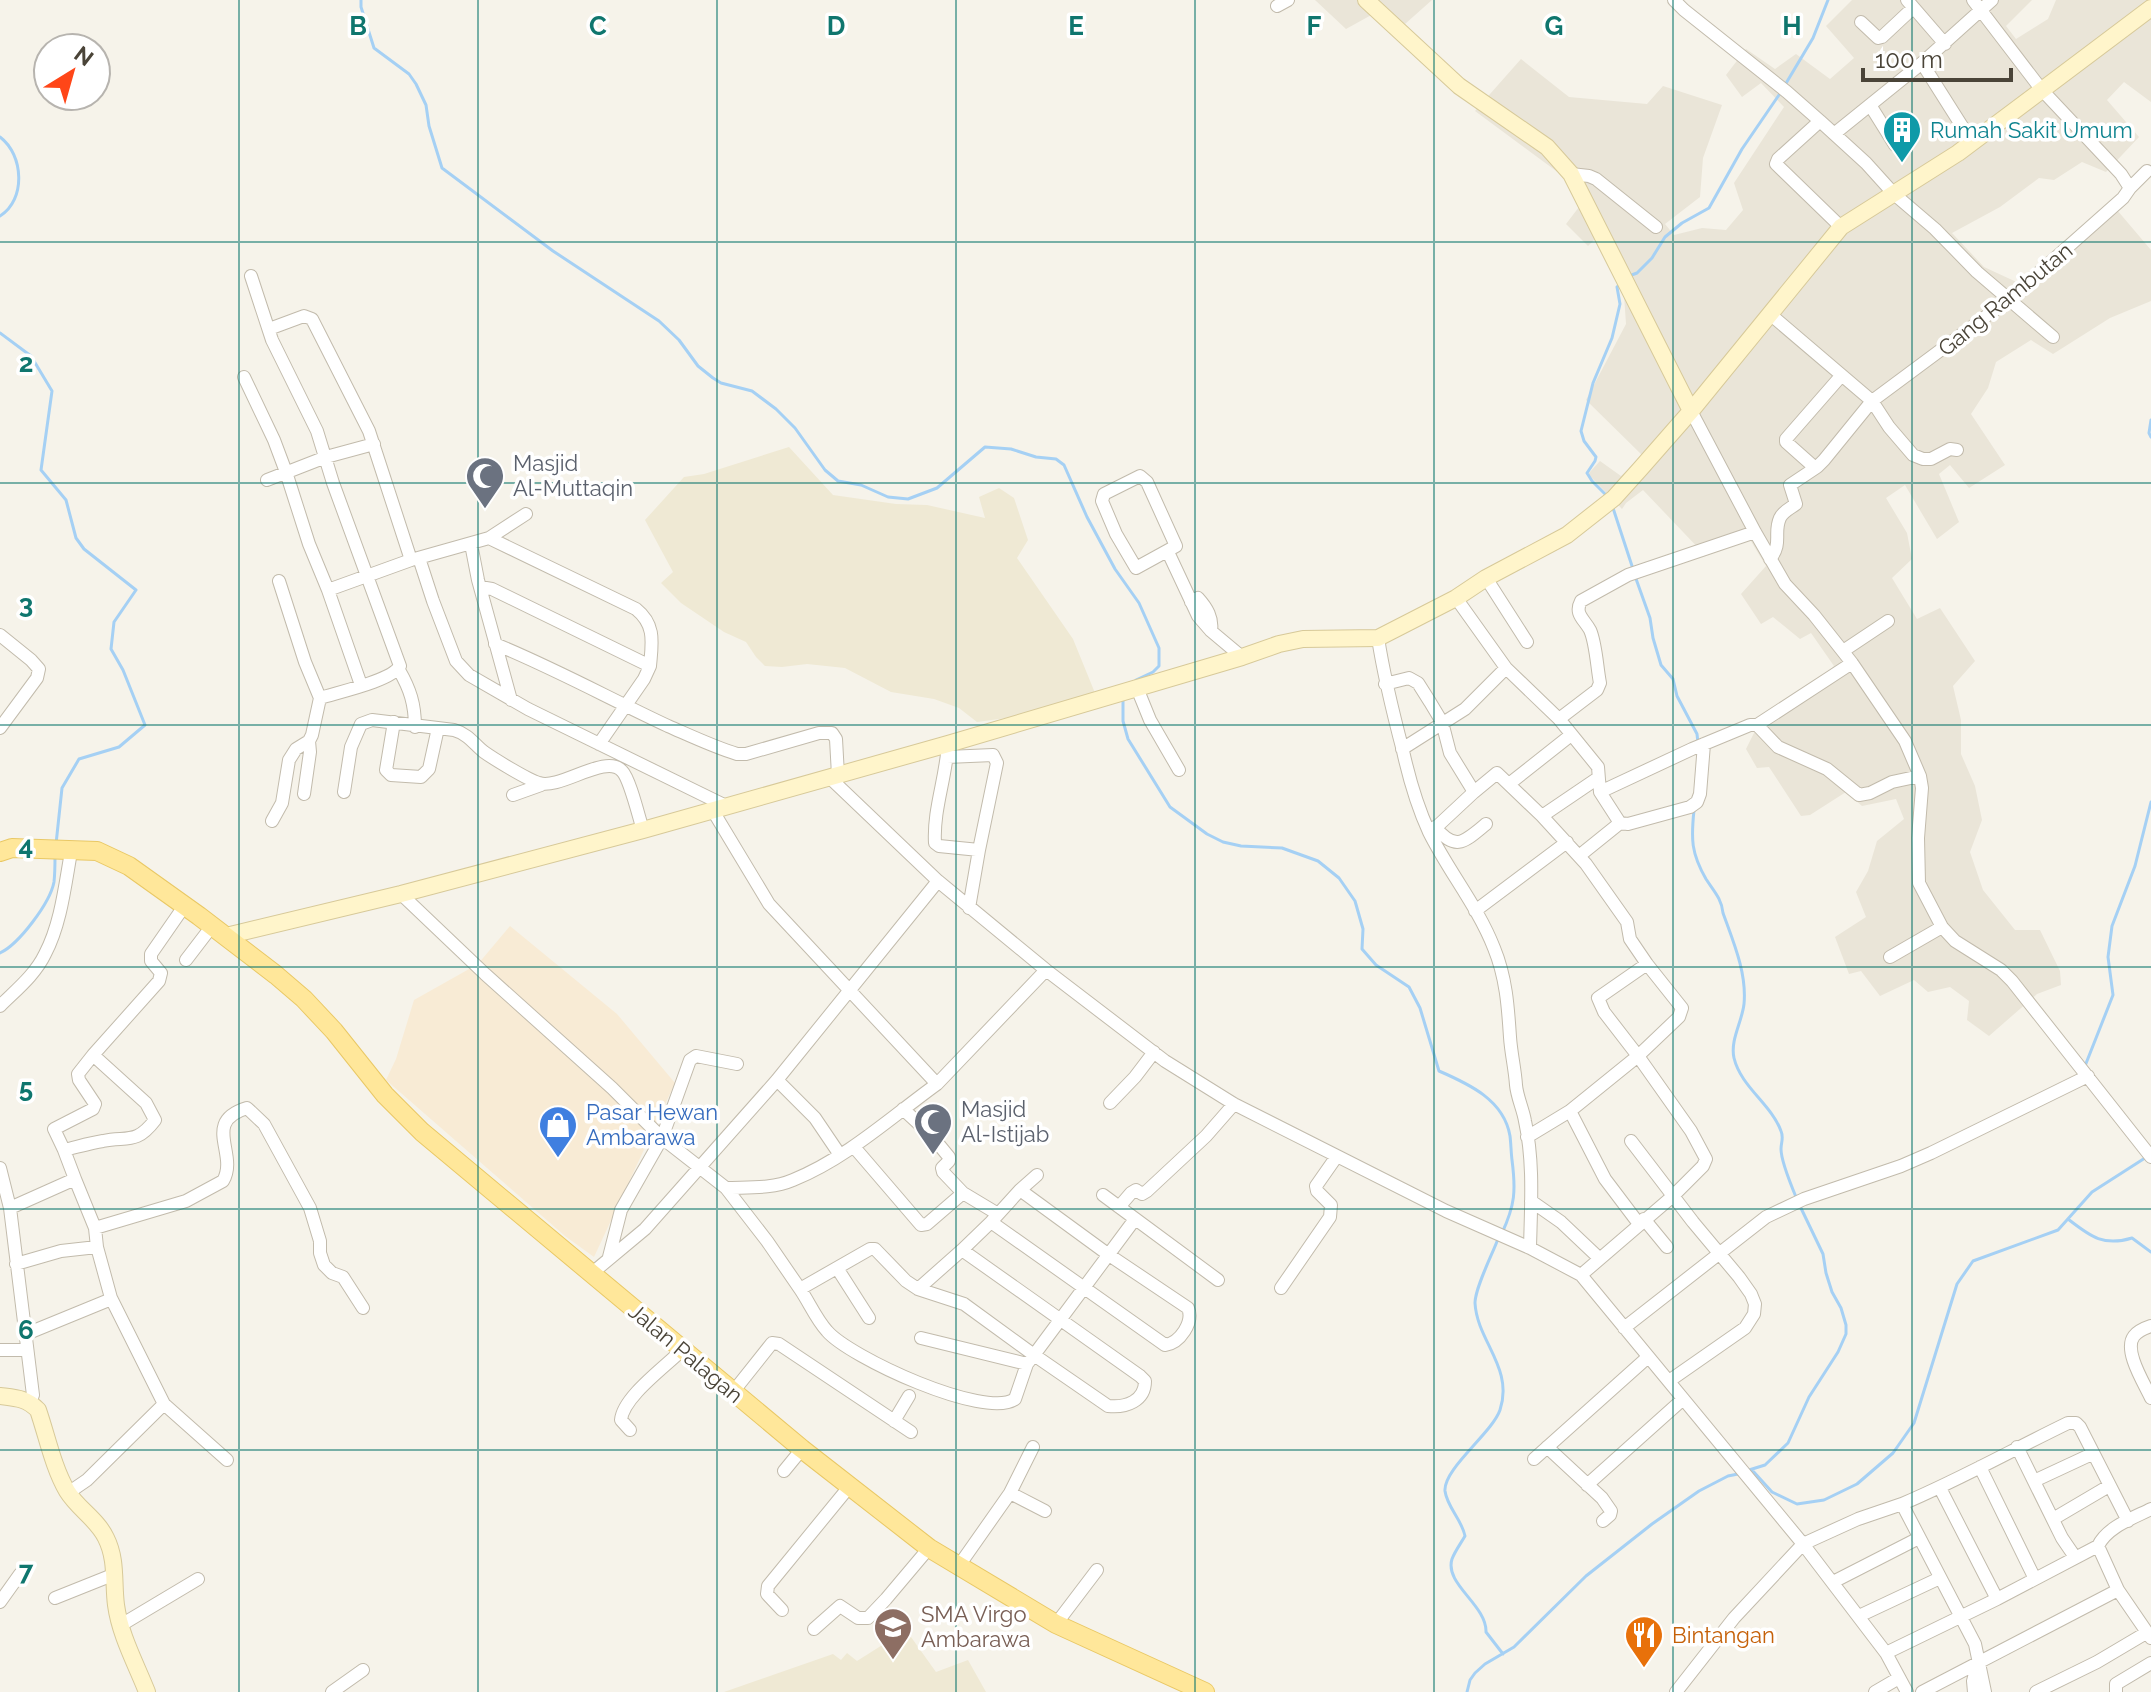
<svg xmlns="http://www.w3.org/2000/svg" width="2151" height="1692" font-family="Raleway,sans-serif">
<rect width="100%" height="100%" fill="#f6f3ea"/>
<!-- residential -->
<path fill="#eae5d8" d="M 1315,0 L 1432,0 L 1405,24 L 1384,8 L 1346,29 Z
M 1852,0 L 2032,0 L 2006,26 L 2016,39 L 2048,19 L 2056,0 L 2151,0 L 2151,102 L 2124,82 L 2107,100 L 2139,137 L 2106,172 L 2082,162 L 2054,180 L 2039,178 L 2000,207 L 1952,233 L 1984,267 L 2023,285 L 2117,210 L 2151,250 L 2151,301 L 2110,318 L 2053,354 L 2031,340 L 1996,362 L 1988,388 L 1971,414 L 2005,465 L 1969,488 L 1950,465 L 1939,474 L 1959,522 L 1937,539 L 1905,485 L 1886,498 L 1907,533 L 1912,559 L 1892,578 L 1917,619 L 1940,608 L 1975,661 L 1953,686 L 1961,720 L 1961,754 L 1975,786 L 1982,820 L 1970,852 L 1983,890 L 2015,930 L 2040,930 L 2060,971 L 2061,985 L 2037,994 L 1989,1036 L 1967,1020 L 1969,1001 L 1950,987 L 1928,992 L 1914,980 L 1880,996 L 1861,971 L 1849,974 L 1835,937 L 1866,917 L 1856,892 L 1868,871 L 1877,841 L 1904,819 L 1896,799 L 1862,806 L 1846,792 L 1810,815 L 1801,816 L 1769,767 L 1757,768 L 1746,749 L 1757,727 L 1805,693 L 1834,666 L 1811,633 L 1800,639 L 1773,617 L 1761,624 L 1741,594 L 1766,566 L 1749,538 L 1704,554 L 1643,490 L 1626,503 L 1622,509 L 1588,474 L 1600,461 L 1621,476 L 1643,456 L 1586,400 L 1626,324 L 1624,295 L 1595,239 L 1588,246 L 1566,224 L 1579,207 L 1567,179 L 1475,111 L 1521,59 L 1569,97 L 1647,104 L 1663,86 L 1722,105 L 1703,158 L 1700,197 L 1665,224 L 1674,235 L 1702,228 L 1726,230 L 1743,210 L 1734,183 L 1784,107 L 1761,83 L 1742,97 L 1726,75 L 1746,49 L 1775,69 L 1796,54 L 1830,79 L 1854,58 L 1826,26 Z"/>
<!-- commercial -->
<path fill="#f8ebd5" d="M 510,926 L 617,1014 L 675,1083 L 594,1257 L 565,1236 L 386,1080 L 396,1059 L 414,1000 L 478,964 Z"/>
<!-- education -->
<path fill="#efe9d4" d="M 789,447 L 833,495 L 896,504 L 927,505 L 985,518 L 979,497 L 999,488 L 1014,498 L 1028,540 L 1017,558 L 1073,639 L 1095,693 L 1014,717 L 977,722 L 959,708 L 934,699 L 891,692 L 845,668 L 807,664 L 782,667 L 765,666 L 756,657 L 746,642 L 724,632 L 681,603 L 661,583 L 673,572 L 645,520 L 684,477 L 704,474 Z
M 906,1630 L 936,1672 L 968,1660 L 986,1692 L 724,1692 L 833,1654 L 841,1660 L 847,1653 L 857,1661 Z"/>
<g fill="none" stroke-linecap="round" stroke-linejoin="round">
<!-- stream -->
<path stroke="#a5d0f4" stroke-width="3" d="M 361,0 L 361,7 L 374,48 L 409,74 L 416,84 L 426,105 L 429,126 L 442,168 L 553,251 L 659,321 L 679,340 L 698,366 L 713,378 L 721,383 L 752,391 L 776,409 L 795,428 L 825,470 L 838,481 L 861,485 L 888,497 L 908,499 L 937,488 L 985,447 L 1011,449 L 1036,457 L 1056,459 L 1064,465 L 1087,517 L 1115,569 L 1139,603 L 1159,648 L 1159,666 L 1153,672 L 1136,680
M 1785,85 L 1813,38 L 1828,0
M 0,137 C 24,155 26,200 0,216
M 1629,276 L 1637,273 L 1652,258 L 1665,237 L 1682,223 L 1709,208 L 1742,149 L 1781,92
M 0,333 L 31,356 L 52,391 L 41,470 L 66,500 L 76,538 L 84,549 L 136,590 L 114,622 L 111,649 L 123,670 L 145,725 L 119,747 L 79,759 L 62,788 L 56,844
M 2151,420 L 2149,433 L 2151,437
M 1608,497 L 1592,481 L 1587,473 L 1595,461 L 1596,457 L 1584,441 L 1581,431 L 1593,383 L 1612,338 L 1620,304 L 1617,287 L 1621,284
M 1613,508 L 1633,569
M 1635,576 L 1650,618 L 1653,638 L 1661,665 L 1673,679 L 1677,696 L 1697,734 L 1698,743
M 1123,700 L 1123,721 L 1128,739 L 1170,807 L 1207,834 L 1223,842 L 1241,846 L 1282,848 L 1318,861 L 1339,878 L 1355,901 L 1363,929 L 1362,949 L 1376,965 L 1409,987 L 1420,1008 L 1439,1071 C 1469,1084 1504,1100 1510,1136 C 1511,1144 1511,1152 1512,1160 C 1516,1191 1515,1205 1502,1233
M 1694,810 C 1691,839 1691,853 1706,879 C 1713,890 1722,899 1723,913 C 1733,941 1747,973 1744,1004 C 1742,1022 1730,1040 1734,1058 C 1741,1087 1771,1104 1781,1131 C 1784,1138 1781,1142 1781,1149 C 1781,1161 1791,1185 1796,1197
M 0,953 C 19,944 50,903 54,882 C 55,873 55,864 55,856
M 2085,1066 L 2113,995 L 2108,957 L 2112,926 L 2135,866 L 2151,802
M 2068,1219 C 2090,1236 2103,1247 2132,1238 L 2151,1252
M 1498,1239 C 1492,1255 1475,1288 1475,1303 C 1477,1341 1514,1368 1500,1410 C 1492,1433 1443,1469 1445,1491 C 1447,1507 1462,1520 1465,1536 C 1461,1543 1455,1551 1452,1559 C 1444,1584 1487,1605 1486,1632 L 1503,1654
M 1749,1470 L 1765,1465 L 1788,1443 L 1809,1397 L 1838,1352 L 1846,1334 L 1846,1325 L 1841,1308 L 1832,1292 L 1826,1273 L 1823,1254 L 1799,1204
M 1752,1470 L 1772,1492 L 1797,1504 L 1824,1500 L 1857,1484 L 1893,1453 L 1914,1423 L 1957,1284 L 1973,1261 L 2058,1230 L 2092,1192 L 2145,1158
M 1467,1692 L 1470,1680 L 1475,1673 L 1485,1664 L 1514,1647 L 1586,1576 L 1652,1524 L 1699,1491 L 1728,1476 L 1738,1474"/>
<!-- street casing -->
<g stroke="#c2bbac" stroke-width="14">
<path id="street" d="M 1674,0 L 1684,10 L 1787,92 L 1820,121 L 1778,159 L 1776,164 L 1841,227
M 1907,0 L 1945,44
M 1973,0 L 2041,89 L 2121,174 L 2130,188
M 1277,6 L 1288,0
M 1861,22 L 1878,38 L 1882,37 L 1913,8
M 1922,63 L 1972,142
M 1870,105 L 1895,145
M 1820,121 L 1866,163 L 1894,194 L 1935,229 L 1977,272 L 2053,337
M 1834,134 L 1922,63 L 1992,0
M 1571,174 L 1589,176 L 1596,179 L 1656,227
M 251,276 L 272,340 L 317,431 L 333,483 L 400,666 C 391,681 339,692 320,698
M 1771,315 L 1872,401 L 1889,427 L 1913,455 L 1923,459 L 1931,459 L 1950,449 L 1957,450
M 269,329 L 304,316 L 312,319 L 369,431 L 411,560
M 1841,376 L 1786,439 L 1786,442 L 1813,466 L 1817,467 L 1824,460 L 1872,401 L 2008,300 L 2123,198 L 2130,188 L 2147,171
M 244,377 L 274,440 L 286,472 L 309,544 L 328,590 L 361,685
M 1140,476 L 1147,482 L 1176,546 L 1136,568 L 1116,534 L 1102,501 L 1104,494 Z
M 267,480 L 326,457 L 374,444
M 489,538 L 526,514
M 471,544 L 478,580 L 511,700
M 1168,552 L 1198,616 L 1211,631 L 1242,657
M 419,558 L 433,601 L 456,661 L 469,675 L 528,709 L 728,807
M 1770,559 C 1783,543 1773,533 1780,518 C 1783,511 1791,508 1796,504 L 1790,485 L 1817,467
M 1486,578 L 1527,642
M 480,587 L 492,589 L 650,666 L 644,679 L 599,744
M 328,590 L 411,560 L 489,538 L 636,609 C 656,625 652,643 650,666
M 1456,598 L 1506,668 L 1559,719 L 1598,767 L 1600,792 L 1620,823 L 1579,856
M 1191,602 L 1198,598 C 1207,608 1213,618 1211,631
M 0,635 L 31,660 L 39,669 L 37,678 L 0,728
M 1378,638 C 1384,677 1393,713 1403,751 C 1409,778 1417,806 1429,832 C 1449,872 1478,907 1494,948 C 1506,977 1508,1006 1510,1037 C 1511,1053 1515,1069 1516,1085 C 1517,1097 1523,1109 1525,1121 C 1534,1162 1531,1205 1530,1248
M 495,644 C 554,668 610,699 668,726 C 691,736 714,747 737,754 L 746,754 L 819,733 L 832,733 L 836,739 L 838,775
M 1843,651 L 1888,621
M 399,670 C 410,689 415,704 415,727
M 1385,684 L 1409,678 L 1418,683 L 1430,702 L 1442,722 L 1450,753 L 1474,792 L 1430,833
M 1137,688 L 1150,720 L 1179,770
M 1559,719 L 1597,690 L 1600,683 C 1597,668 1596,643 1590,630 C 1584,619 1574,614 1581,601 L 1628,575 L 1755,532
M 394,722 L 386,770 L 391,775 L 421,777 L 429,769 L 438,728
M 1757,725 L 1852,663
M 948,744 C 946,778 933,810 935,843 L 939,846 L 979,850 L 969,908
M 1402,749 L 1465,709 L 1506,668
M 947,757 L 993,755 L 997,763 L 979,850
M 1920,776 L 1922,788 L 1918,838 L 1919,883 L 1942,927 L 1955,941 L 2001,970 L 2012,981 L 2151,1157
M 1509,784 L 1571,735
M 344,792 L 351,747 L 361,724 L 372,720 L 454,730 C 468,734 474,744 484,752 C 494,759 528,780 539,783 C 560,790 606,753 622,771 C 630,779 639,818 643,830
M 1474,792 L 1497,773 L 1542,816 L 1586,864 L 1627,922 L 1630,939 L 1647,964 L 1682,1008 L 1679,1017 L 1638,1056 L 1691,1131 L 1706,1159 L 1703,1166 L 1673,1196 L 1581,1275
M 1600,792 L 1692,749 L 1750,725 L 1757,725 L 1778,747 L 1827,769 L 1859,795 L 1870,793 L 1892,782 L 1920,776 L 1905,741 L 1852,663 L 1814,615 L 1785,584 L 1755,532 L 1691,411
M 304,794 L 310,752 L 309,741
M 513,795 L 541,785
M 713,811 L 769,904 L 937,1084 C 890,1118 847,1158 793,1180 C 772,1189 748,1187 726,1188
M 1542,816 L 1598,778
M 272,821 L 282,803 L 289,760 L 296,749 L 309,741 L 312,735 L 320,698 L 305,662 L 279,581
M 1620,823 L 1628,824 L 1690,807 L 1697,802 L 1700,794 L 1704,744
M 1435,827 C 1456,852 1464,842 1486,824
M 401,894 L 485,974 L 612,1088 L 662,1138 L 726,1188 L 767,1241 L 800,1289 L 870,1249 L 875,1249 L 906,1281 L 918,1289 L 964,1304 L 1034,1355 L 1135,1219
M 1475,911 L 1567,842
M 1890,957 L 1942,927
M 186,960 L 212,926
M 1046,970 L 1165,1061 L 1234,1104 L 1446,1211 L 1530,1248 L 1581,1275 L 1803,1544 L 1734,1618 L 1676,1692
M 0,1006 C 16,990 35,975 45,954 C 61,924 65,885 71,852
M 777,1080 L 815,1118 L 840,1155
M 937,1084 L 1046,970 L 938,881
M 1110,1103 L 1135,1077 L 1154,1052
M 903,1109 L 931,1135 L 949,1157 L 949,1161 L 942,1168 L 943,1172 L 963,1193 L 998,1214
M 1527,1137 L 1570,1111
M 1631,1141 L 1693,1222 L 1739,1277 L 1751,1294 L 1755,1304 L 1754,1314 L 1745,1328 L 1669,1381
M 854,1147 L 921,1225 L 927,1224 L 963,1193
M 64,1150 C 77,1147 90,1143 103,1141 C 127,1136 136,1145 155,1120 L 146,1103 L 93,1055
M 0,1168 L 10,1208 L 33,1395 L 30,1402
M 75,1179 L 64,1150 L 54,1129 L 93,1109 L 95,1104 L 79,1080 L 78,1074 L 93,1055 L 159,981 L 161,973 L 151,961 L 151,954 L 185,905
M 1020,1190 L 1037,1175
M 1103,1195 L 1218,1280
M 1531,1201 L 1561,1222 L 1599,1258
M 1119,1207 L 1131,1193 L 1136,1190 L 1142,1194 L 1147,1191 L 1206,1136 L 1234,1104
M 10,1208 L 75,1179 L 95,1228 L 97,1247 L 111,1298 L 109,1300 L 26,1334
M 1644,1219 L 1667,1247
M 1639,1224 L 1605,1179 L 1570,1111 L 1638,1056 L 1604,1012 L 1598,998 L 1647,964
M 95,1228 L 186,1201 L 223,1181 C 239,1154 201,1122 247,1108 L 264,1124 L 310,1208 L 320,1241 L 320,1253 L 324,1265 L 332,1273 L 343,1277 L 363,1308
M 962,1250 L 991,1222 L 1165,1345 C 1180,1343 1194,1322 1188,1308 L 1109,1255 L 1020,1190 L 991,1222
M 609,1257 L 621,1210 L 662,1138 L 690,1060 L 696,1056 L 737,1064
M 16,1264 L 61,1251 L 97,1247
M 837,1268 L 869,1318
M 591,1274 L 645,1229 L 777,1080 L 938,881 L 830,778
M 1281,1288 L 1330,1217 L 1331,1205 L 1317,1191 L 1316,1186 L 1337,1156
M 800,1289 C 809,1302 816,1319 827,1331 C 849,1357 985,1420 1015,1399 L 1027,1364
M 918,1289 L 962,1250 L 1140,1376 L 1145,1381 C 1145,1401 1126,1408 1108,1406 L 1034,1355 L 1027,1364 L 921,1338
M 111,1298 L 164,1404 L 227,1460
M 2151,1326 C 2145,1328 2138,1331 2134,1336 C 2123,1350 2144,1383 2151,1398
M 1624,1328 L 1766,1217 L 1804,1199 L 1901,1166 L 1931,1153 L 2088,1076
M 0,1350 L 27,1350
M 733,1392 L 772,1343 L 779,1344 L 911,1432
M 894,1421 L 909,1396
M 630,1430 L 621,1420 C 623,1397 665,1367 682,1350
M 1547,1447 L 1602,1498 L 1611,1511 L 1610,1515 L 1603,1521
M 2017,1447 L 2062,1538 L 2075,1557
M 1534,1459 L 1648,1357
M 1980,1467 L 2035,1579
M 784,1471 L 802,1449
M 2034,1481 L 2092,1454
M 1587,1485 L 1682,1400
M 1940,1488 L 1997,1599
M 68,1493 L 87,1480 L 164,1404
M 1010,1493 L 1045,1511
M 1902,1504 L 1858,1519 L 1803,1544 L 1886,1653 L 1907,1692
M 2151,1509 C 2133,1518 2107,1527 2098,1546 L 2118,1590 L 2151,1638
M 2053,1519 L 2109,1486
M 958,1567 L 1010,1493 L 1033,1447
M 1833,1582 L 1919,1538
M 55,1598 L 115,1574
M 0,1602 L 20,1574
M 782,1610 L 767,1594 L 768,1586 L 849,1487
M 1859,1616 L 1940,1578
M 1056,1624 L 1097,1570
M 121,1625 L 198,1579
M 814,1629 L 840,1606 L 858,1618 L 868,1618 L 886,1599 L 929,1548
M 1886,1653 L 1997,1599 L 2098,1546
M 332,1692 L 363,1670
M 1875,1692 L 1899,1678
M 1922,1692 L 2118,1590
M 1974,1692 L 1973,1681 L 1978,1662
M 1985,1692 L 1975,1644 L 1902,1504 C 1959,1480 2012,1450 2068,1423 L 2076,1423 L 2080,1427 L 2128,1521
M 2036,1692 L 2097,1662 L 2146,1633
M 2116,1692 L 2116,1684 L 2151,1663"/>
</g>
<!-- secondary casing -->
<g stroke="#d7c999" stroke-width="18">
<path id="secondary" d="M 1366,0 L 1459,86 L 1547,147 L 1571,174 L 1691,411
M 226,936 L 401,894 L 643,830 L 948,744 L 1242,657 L 1279,644 L 1303,639 L 1378,638 L 1456,598 L 1486,578 L 1567,535 L 1614,498 L 1641,468 L 1691,411 L 1841,227 L 1958,153 L 2151,8
M 0,1396 C 16,1398 26,1398 38,1410 C 47,1436 53,1467 67,1491 C 78,1509 97,1519 106,1538 C 117,1560 113,1582 116,1605 C 120,1635 136,1664 147,1692"/>
</g>
<!-- primary casing -->
<g stroke="#e9c865" stroke-width="20">
<path id="primary" d="M 0,852 L 12,848 L 97,851 L 129,866 L 199,916 L 276,975 L 304,999 L 334,1031 L 385,1095 L 422,1132 L 802,1449 L 929,1548 L 1056,1624 L 1205,1692"/>
</g>
<!-- street -->
<use href="#street" stroke="#fff" stroke-width="12"/>
<!-- secondary -->
<use href="#secondary" stroke="#fff5cb" stroke-width="16"/>
<!-- primary -->
<use href="#primary" stroke="#ffe79a" stroke-width="18"/>
</g>
<!-- grid -->
<path fill="none" stroke="#0f766e" stroke-width="2" stroke-opacity="0.55" d="M 239,0 L 239,1692M 478,0 L 478,1692M 717,0 L 717,1692M 956,0 L 956,1692M 1195,0 L 1195,1692M 1434,0 L 1434,1692M 1673,0 L 1673,1692M 1912,0 L 1912,1692M 0,242 L 2151,242M 0,483 L 2151,483M 0,725 L 2151,725M 0,967 L 2151,967M 0,1209 L 2151,1209M 0,1450 L 2151,1450"/>
<!-- icons -->
<defs>
<g id="building-pin" transform="scale(2)"><path d="M0 17L-7.5 6A9.5 9.5 0 1 1 7.5 6Z" fill="#0f9aa8" stroke="#fff"/><path d="M-4-6H4V6H1V3H-1V6H-4ZM-2.5-4.3h1.7v1.8h-1.7ZM.8-4.3h1.7v1.8H.8ZM-2.5-1h1.7V.8h-1.7ZM.8-1h1.7V.8H.8Z" fill="#fff"/></g>
<g id="mosque-pin" transform="scale(2)"><path d="M0 17L-7.5 6A9.5 9.5 0 1 1 7.5 6Z" fill="#6b7280" stroke="#fff"/><path d="M3.5-4.9A6 6 0 1 0 3.5 4.9A5 5 0 1 1 3.5-4.9Z" fill="#fff"/></g>
<g id="shop-pin" transform="scale(2)"><path d="M0 17L-7.5 6A9.5 9.5 0 1 1 7.5 6Z" fill="#3f7fe0" stroke="#fff"/><path d="M-5-2.5h2.3a2.7 3.5 0 0 1 5.4 0H5L5.5 6h-11ZM-1.5-2.5h3a1.5 2.3 0 0 0-3 0Z" fill="#fff"/></g>
<g id="school-pin" transform="scale(2)"><path d="M0 17L-7.5 6A9.5 9.5 0 1 1 7.5 6Z" fill="#8d6e63" stroke="#fff"/><path d="M0-5L7-2L0 1L-7-2ZM-4 1L0 2.5L4 1V4Q0 6-4 4Z" fill="#fff"/></g>
<g id="restaurant-pin" transform="scale(2)"><path d="M0 17L-7.5 6A9.5 9.5 0 1 1 7.5 6Z" fill="#e8710a" stroke="#fff"/><path d="M-5-6h1v4h1v-4h1v4h1v-4h1v5L-1.5 .5V6h-2V.5L-5-1ZM5-6V6H3V1.5H1.5Q1.5-4 5-6Z" fill="#fff"/></g>
</defs>
<g fill-rule="evenodd">
<use href="#building-pin" x="1902" y="130"/>
<use href="#mosque-pin" x="485" y="476"/>
<use href="#mosque-pin" x="933" y="1122"/>
<use href="#shop-pin" x="558" y="1125"/>
<use href="#school-pin" x="893" y="1627"/>
<use href="#restaurant-pin" x="1644" y="1635"/>
</g>
<g text-anchor="middle" dominant-baseline="central" stroke-width="7" stroke-linejoin="round" paint-order="stroke">
<!-- culture labels -->
<g font-size="22" fill="#0d838f" stroke="#fff" text-anchor="start">
<text x="1930" y="130">Rumah Sakit Umum</text>
</g>
<!-- street labels -->
<g font-size="22" fill="#4a4438" stroke="#fff">
<text transform="translate(2005 299) rotate(-39)">Gang Rambutan</text>
<text transform="translate(686 1353) rotate(40)">Jalan Palagan</text>
</g>
<!-- worship labels -->
<g font-size="22" fill="#5b616d" stroke="#fff" text-anchor="start">
<text x="513" y="463">Masjid<tspan x="513" dy="25">Al-Muttaqin</tspan></text>
<text x="961" y="1109">Masjid<tspan x="961" dy="25">Al-Istijab</tspan></text>
</g>
<!-- shop labels -->
<g font-size="22" fill="#366cbe" stroke="#fff" text-anchor="start">
<text x="586" y="1112">Pasar Hewan<tspan x="586" dy="25">Ambarawa</tspan></text>
</g>
<!-- education labels -->
<g font-size="22" fill="#785e54" stroke="#fff" text-anchor="start">
<text x="921" y="1614">SMA Virgo<tspan x="921" dy="25">Ambarawa</tspan></text>
</g>
<!-- food labels -->
<g font-size="22" fill="#c56008" stroke="#fff" text-anchor="start">
<text x="1672" y="1635">Bintangan</text>
</g>
</g>
<g font-size="26" text-anchor="middle" font-weight="bold" fill="#0f766e" stroke="#fff" stroke-width="7" stroke-linejoin="round" paint-order="stroke">
<text x="358" y="35">B</text>
<text x="598" y="35">C</text>
<text x="836" y="35">D</text>
<text x="1076" y="35">E</text>
<text x="1314" y="35">F</text>
<text x="1554" y="35">G</text>
<text x="1792" y="35">H</text>
<text x="26" y="372">2</text>
<text x="26" y="613">3</text>
<text x="26" y="855">4</text>
<text x="26" y="1097">5</text>
<text x="26" y="1339">6</text>
<text x="26" y="1580">7</text>
</g>
<!-- north arrow -->
<g transform="translate(72 72) rotate(37)"><circle r="38" fill="#ffffff" stroke="#b7b4af" stroke-width="2"/>
<path d="M0-6L14 30L0 20L-14 30Z" fill="#ff4618"/>
<text y="-12" font-size="22" font-weight="bold" text-anchor="middle" fill="#4a4438">N</text>
</g>
<!-- scale -->
<path d="M1863 68v12h148v-12" fill="none" stroke="#4a4438" stroke-width="4"/>
<text x="1875" y="68" font-size="24" fill="#4a4438" stroke="#ffffff" stroke-width="6" paint-order="stroke">100 m</text>
</svg>
